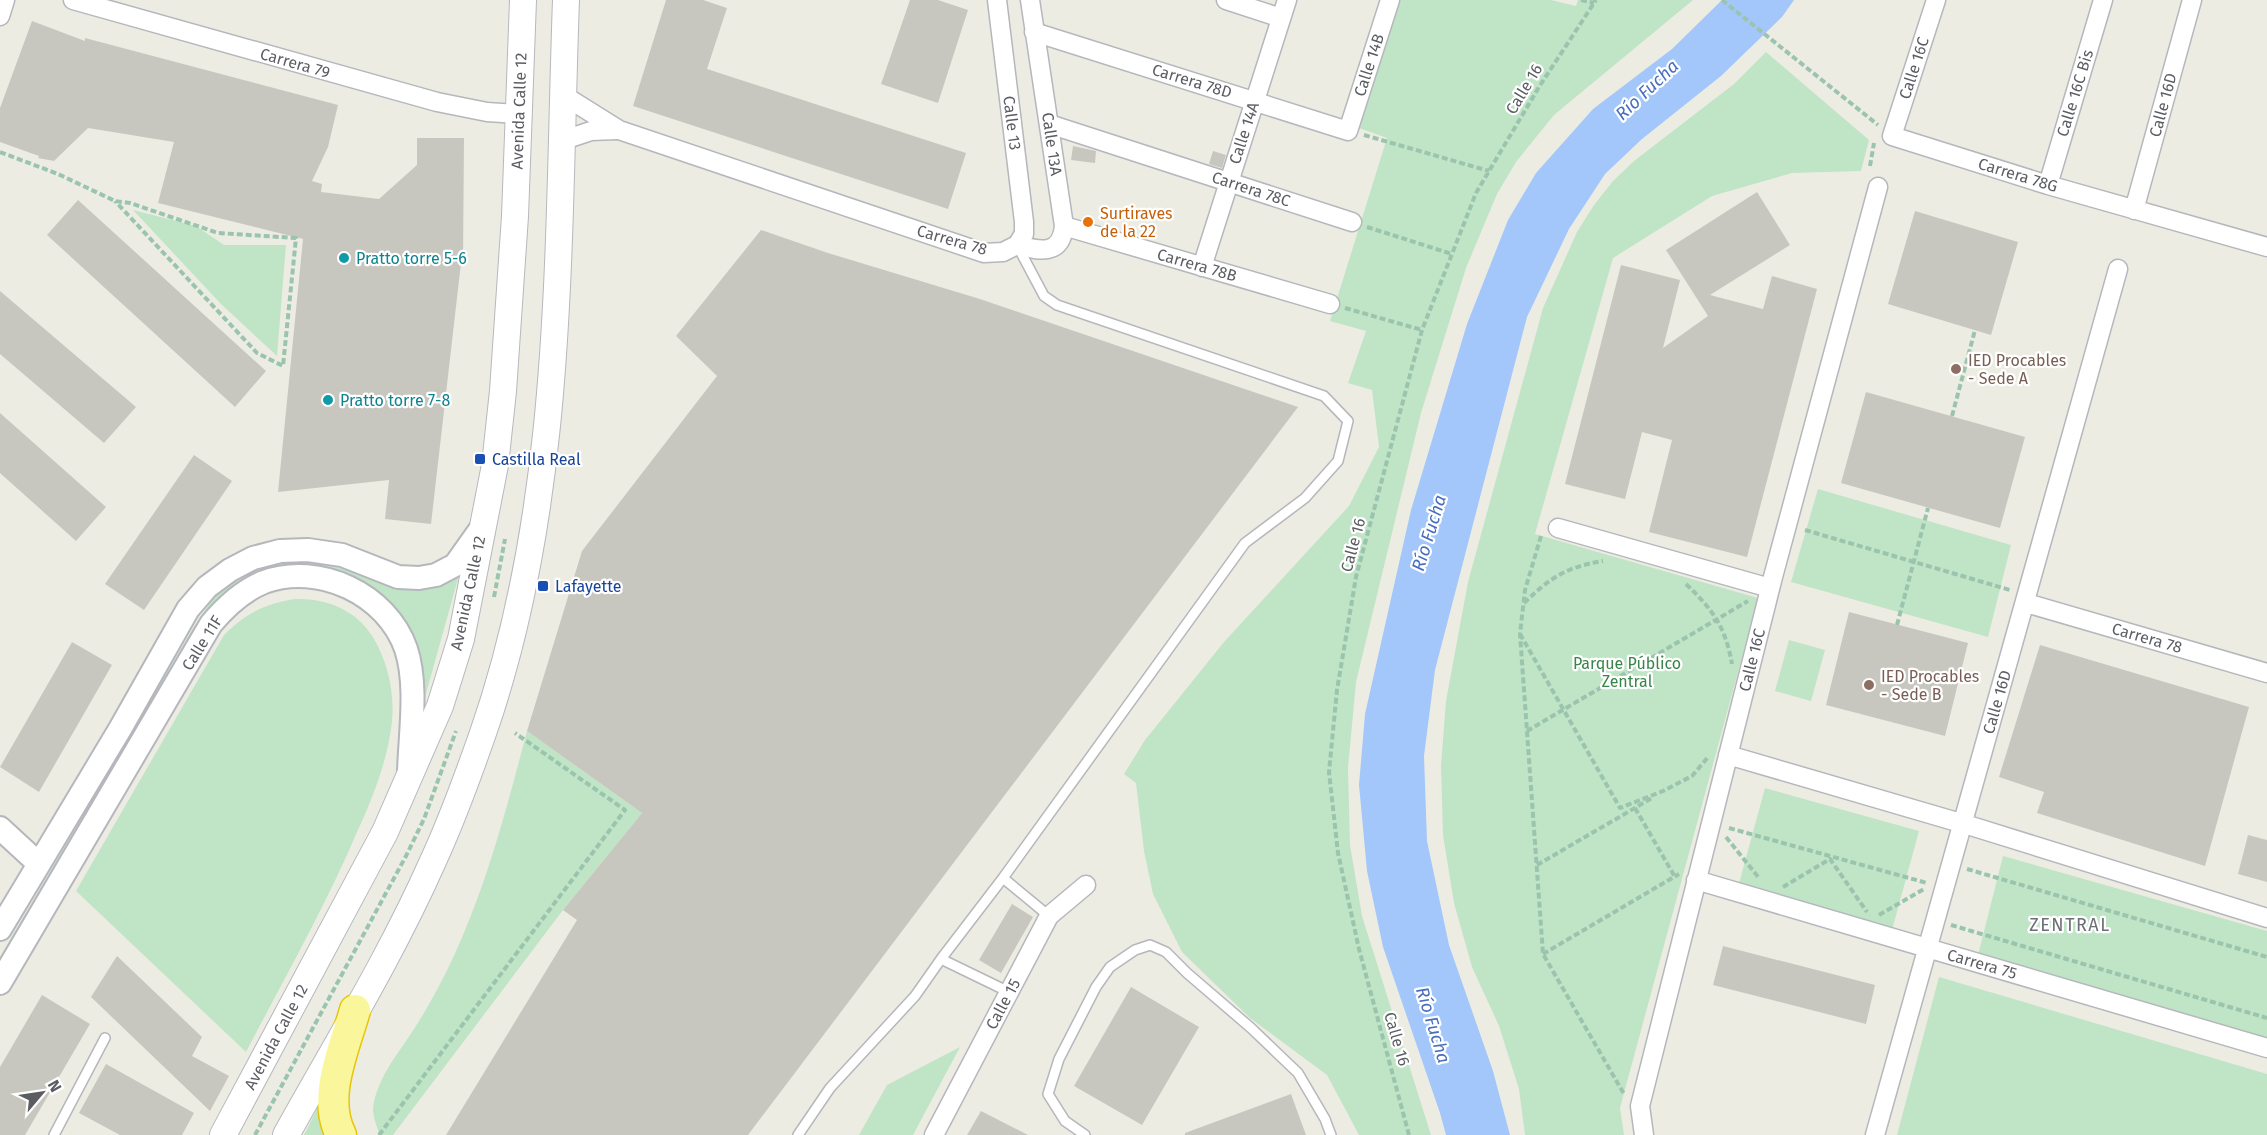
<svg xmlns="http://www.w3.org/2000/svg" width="2267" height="1135" font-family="'Fira Sans',sans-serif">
<rect width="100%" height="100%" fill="#edece3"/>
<!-- green -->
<path fill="#c0e4c6" d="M 1398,0 L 1551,0 L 1576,6 L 1578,0 L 1693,0 L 1554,115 L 1516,162 L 1497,194 L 1466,268 L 1421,413 L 1356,682 L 1348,768 L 1350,845 L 1362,916 L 1431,1135 L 1359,1135 L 1327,1075 L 1250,1018 L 1182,952 L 1153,894 L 1144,851 L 1136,783 L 1124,774 L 1145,740 L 1224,642 L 1349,506 L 1379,447 L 1372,390 L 1348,383 L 1366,331 L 1330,321 L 1387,138 L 1359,128 Z
M 1766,52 L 1869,140 L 1861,171 L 1792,173 L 1712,196 L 1613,258 L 1535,534 L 1758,598 L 1620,1108 L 1624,1135 L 1525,1135 L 1519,1089 L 1499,1026 L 1472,967 L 1454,903 L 1443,835 L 1441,766 L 1446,701 L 1468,582 L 1543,308 L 1577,232 L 1594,205 L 1613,181 L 1634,161 L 1734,84 Z
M 133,210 L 196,226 L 224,245 L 286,245 L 277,356 L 221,304 Z
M 1818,489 L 2011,545 L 1988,637 L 1791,582 Z
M 291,559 L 339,565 L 403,589 L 417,590 L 431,587 L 459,575 L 422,708 L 370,592 L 249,579 L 0,972 L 0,957 L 192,630 C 206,609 221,582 245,571 C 259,564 277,563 291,559 Z
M 295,599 C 326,598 355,609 373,637 C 389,664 396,698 391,729 C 386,764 372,800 357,832 C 325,907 284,979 246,1052 L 76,891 L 224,635 C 246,613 264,604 295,599 Z
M 1789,640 L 1825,650 L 1811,701 L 1775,691 Z
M 527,731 L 642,813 L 563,910 L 393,1135 L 380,1135 C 377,1128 373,1116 373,1109 C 376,1080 397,1055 412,1032 C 472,941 500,834 527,731 Z
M 1765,788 L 1919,831 L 1892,930 L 1738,887 Z
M 2003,856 L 2267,931 L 2267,1042 L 1977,959 Z
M 1939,977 L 2267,1074 L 2267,1135 L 1897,1135 Z
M 960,1047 L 913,1135 L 859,1135 L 887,1085 Z
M 321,1101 L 329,1135 L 304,1135 Z"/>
<!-- water -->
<path fill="#a4c7fb" d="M 1722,0 L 1794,0 L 1782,17 L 1721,76 L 1642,139 L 1605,174 L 1569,229 L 1527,317 L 1435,670 L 1424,756 L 1427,841 L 1449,945 L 1493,1071 L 1510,1135 L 1446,1135 L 1440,1113 L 1383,947 L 1367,871 L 1359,785 L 1365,714 L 1411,510 L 1467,324 L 1508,220 L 1536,173 L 1593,109 L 1672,49 Z"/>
<!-- building -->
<path fill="#c8c7bf" d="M 666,0 L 703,0 L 727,8 L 707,69 L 966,153 L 948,209 L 633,106 Z
M 910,0 L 938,0 L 968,10 L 938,103 L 881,84 Z
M 32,21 L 85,41 L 85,38 L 338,105 L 328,147 L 312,181 L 322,184 L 321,192 L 379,199 L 417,165 L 417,138 L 464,138 L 463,263 L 461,263 L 431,524 L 385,519 L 389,480 L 278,492 L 303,239 L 158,203 L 174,142 L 88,128 L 54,161 L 38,158 L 39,156 L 0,142 L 0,108 Z
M 1073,146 L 1096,151 L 1095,163 L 1071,160 Z
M 1213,151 L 1226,155 L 1222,168 L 1209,164 Z
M 1757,192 L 1790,245 L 1710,295 L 1763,309 L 1772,276 L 1817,289 L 1747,557 L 1649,532 L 1672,440 L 1642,432 L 1625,499 L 1565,484 L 1621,265 L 1680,280 L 1663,348 L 1708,316 L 1666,250 Z
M 78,200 L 266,371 L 235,407 L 47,235 Z
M 1915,211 L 2018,242 L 1991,335 L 1888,304 Z
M 761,230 L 828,253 L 980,299 L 1298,407 L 748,1135 L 446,1135 L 577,920 L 563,910 L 642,813 L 527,731 L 582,551 L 717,376 L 676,336 Z
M 0,291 L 136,407 L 104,443 L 0,354 Z
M 1866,392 L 2025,437 L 2000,528 L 1841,483 Z
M 0,413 L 106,507 L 76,541 L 0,473 Z
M 194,455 L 232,481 L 144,610 L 105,584 Z
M 1849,612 L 1968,643 L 1945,736 L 1826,705 Z
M 72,642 L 112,665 L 39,792 L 0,767 Z
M 2040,645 L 2249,707 L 2205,866 L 2037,813 L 2044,792 L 1999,777 Z
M 2248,835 L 2267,840 L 2267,882 L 2238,874 Z
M 1012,904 L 1033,917 L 1001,973 L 979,960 Z
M 1723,946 L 1875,985 L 1866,1024 L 1713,985 Z
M 117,956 L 202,1037 L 192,1056 L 229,1076 L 210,1111 L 91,997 Z
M 1131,987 L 1199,1027 L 1142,1125 L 1074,1086 Z
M 42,995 L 90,1024 L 25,1135 L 0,1135 L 0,1067 Z
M 106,1064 L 194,1113 L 182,1135 L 120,1135 L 79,1113 Z
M 1291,1094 L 1306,1135 L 1185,1135 L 1185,1133 Z
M 981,1111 L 1028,1135 L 967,1135 Z"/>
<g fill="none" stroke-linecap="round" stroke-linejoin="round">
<!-- service casing -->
<g stroke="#b5b7bc" stroke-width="12">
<path id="service" d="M 1003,878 L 1049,916
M 941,959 L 1009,992
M 54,1135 L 105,1038
M 798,1135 L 830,1088 L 915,996 L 941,959 L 1003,878 L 1245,543 L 1305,498 L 1338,461 L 1348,421 L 1324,396 L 1057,305 L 1044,296 L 1018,247
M 1085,1135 L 1065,1121 L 1048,1094 L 1059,1059 L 1096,987 L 1110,967 L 1135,950 L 1150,945 L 1166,952 L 1187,973 L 1251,1028 L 1298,1073 L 1325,1119 L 1331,1135"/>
</g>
<!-- minor casing -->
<g stroke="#b5b7bc" stroke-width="21">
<path id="minor" d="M 73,0 L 437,102 L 487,112 L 519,114
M 997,0 L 1024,222 L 1024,234 L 1017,245
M 1226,0 L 1281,18
M 1936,0 L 1892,136 L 2048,185 L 2267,247
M 0,16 L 5,0
M 1034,32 L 1348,131 L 1390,0
M 563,95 L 619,130 L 984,253 L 1003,252 L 1017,245
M 1049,124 L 1352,222
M 561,141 L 591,131 L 617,130
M 2048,185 L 2103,0
M 2134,210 L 2192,0
M 1064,226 L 1330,304
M 1017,245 C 1040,251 1061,256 1064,226 L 1030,0
M 1202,267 L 1287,0
M 1558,528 L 1770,588
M 2026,603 L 2267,673
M 1728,755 L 1971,826 L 2267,918
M 1696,880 L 2267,1048
M 934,1135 L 1049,916 L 1086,885
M 1644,1135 L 1640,1106 L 1773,577 L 1878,187
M 1875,1135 C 1954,846 2038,558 2118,269"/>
</g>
<!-- tertiary casing -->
<g stroke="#b5b7bc" stroke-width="26">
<path id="tertiary" d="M 0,828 L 39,864
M 0,929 L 120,729 L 188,609 L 207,587 L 230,570 L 253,558 L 280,551 L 308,550 L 342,555 L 398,577 L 419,578 L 436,575 L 455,565 L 482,527
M 0,983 L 211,624 C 226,606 242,591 264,582 C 319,562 387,594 406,649 C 418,685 410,734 409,772"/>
</g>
<!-- secondary casing -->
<g stroke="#b6b8be" stroke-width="28">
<path id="secondary" d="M 223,1135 L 385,832 L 440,706 L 461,639 L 495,465 L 503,391 L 515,216 L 523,0
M 286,1135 C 336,1045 391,956 433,861 C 452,820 468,776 483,733 C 565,498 557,245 566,0"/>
</g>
<!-- trunk casing -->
<g stroke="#e7c609" stroke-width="33">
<path id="trunk" d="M 341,1135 C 321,1097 345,1047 355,1010"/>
</g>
<!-- path -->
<path stroke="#9ac4ad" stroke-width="4" stroke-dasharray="6 3" stroke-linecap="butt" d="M 1581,0 L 1594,3
M 1722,0 L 1878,125
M 1364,135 L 1489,171
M 0,152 L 58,174 L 115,201 L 130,203 L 218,233 L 296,238 L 283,366 L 257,353 L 115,201
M 1870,166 L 1874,143
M 1367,227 L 1452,254
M 1345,308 L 1422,330
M 1952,416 L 1975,330
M 1805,530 L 2010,590
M 1541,536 L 1525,590 L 1520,634 L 1543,954 L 1624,1094
M 1686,584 C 1713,610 1725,626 1732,664
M 494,597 L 505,539
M 1524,603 C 1550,578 1566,567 1603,561
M 1520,634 L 1620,808 L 1663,791 L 1692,776 L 1709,756
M 1527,731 L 1748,601
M 1635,808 L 1675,877
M 1729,828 L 1927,883
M 1726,837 L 1759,878
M 1537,865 L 1652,798
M 1967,869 L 2267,957
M 1783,887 L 1830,859 L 1867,912
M 1879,915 L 1924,889
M 1951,925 L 2267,1018
M 1543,954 L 1679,874
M 255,1135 L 406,856 L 424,819 L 456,731
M 379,1135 L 625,810 L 515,733
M 1409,1135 L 1359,949 L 1338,853 L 1329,772 L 1337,690 L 1356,577 L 1422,330 L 1476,193 L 1539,87 L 1596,0"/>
<!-- service -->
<use href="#service" stroke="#fff" stroke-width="9"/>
<!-- minor -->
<use href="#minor" stroke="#fff" stroke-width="18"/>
<!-- tertiary -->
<use href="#tertiary" stroke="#fff" stroke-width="22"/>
<!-- secondary -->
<use href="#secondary" stroke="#fff" stroke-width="26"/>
<!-- trunk -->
<use href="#trunk" stroke="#faf69c" stroke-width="30"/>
<!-- path-bridge -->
<path stroke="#9ac4ad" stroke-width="4" stroke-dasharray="6 3" stroke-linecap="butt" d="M 1897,625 L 1928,508"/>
</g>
<!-- markers -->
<circle fill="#e8710a" stroke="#fff" stroke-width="2" cx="1088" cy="222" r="6"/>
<g fill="#0f9aa8" stroke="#fff" stroke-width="2">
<circle cx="344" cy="258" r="6"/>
<circle cx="328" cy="400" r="6"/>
</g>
<g fill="#8d6e63" stroke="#fff" stroke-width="2">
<circle cx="1956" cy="369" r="6"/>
<circle cx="1869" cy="685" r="6"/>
</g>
<g fill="#1a4fb4" stroke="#fff" stroke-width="2">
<rect x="474" y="453" width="12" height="12" rx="3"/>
<rect x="537" y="580" width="12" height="12" rx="3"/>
</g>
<g text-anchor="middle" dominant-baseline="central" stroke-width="4.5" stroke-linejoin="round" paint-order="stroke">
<!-- street labels -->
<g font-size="16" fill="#5b5d63" stroke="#fff">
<text transform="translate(295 63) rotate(16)">Carrera 79</text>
<text transform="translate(1369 65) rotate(-72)">Calle 14B</text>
<text transform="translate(1914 68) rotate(-72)">Calle 16C</text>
<text transform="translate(1192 81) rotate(17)">Carrera 78D</text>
<text transform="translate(1524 89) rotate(-59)">Calle 16</text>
<text transform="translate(2075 93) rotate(-73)">Calle 16C Bis</text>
<text transform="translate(2163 105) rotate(-75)">Calle 16D</text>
<text transform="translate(519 111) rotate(-88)">Avenida Calle 12</text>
<text transform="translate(1012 123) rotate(83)">Calle 13</text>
<text transform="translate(1244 133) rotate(-72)">Calle 14A</text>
<text transform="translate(1052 144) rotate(82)">Calle 13A</text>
<text transform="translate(2018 175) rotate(17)">Carrera 78G</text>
<text transform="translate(1251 189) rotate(18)">Carrera 78C</text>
<text transform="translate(952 240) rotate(16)">Carrera 78</text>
<text transform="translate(1197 265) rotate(16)">Carrera 78B</text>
<text transform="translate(1353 545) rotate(-75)">Calle 16</text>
<text transform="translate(468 593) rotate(-78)">Avenida Calle 12</text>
<text transform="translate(2147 638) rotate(16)">Carrera 78</text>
<text transform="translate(202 643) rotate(-58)">Calle 11F</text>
<text transform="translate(1752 660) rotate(-76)">Calle 16C</text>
<text transform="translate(1997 702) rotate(-74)">Calle 16D</text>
<text transform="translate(1982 964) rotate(16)">Carrera 75</text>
<text transform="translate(1003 1004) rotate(-62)">Calle 15</text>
<text transform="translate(276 1037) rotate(-62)">Avenida Calle 12</text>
<text transform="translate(1397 1039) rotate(74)">Calle 16</text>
</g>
<!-- food labels -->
<g font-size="16" fill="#c56008" stroke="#fff" text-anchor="start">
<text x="1100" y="213">Surtiraves<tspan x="1100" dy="18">de la 22</tspan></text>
</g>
<!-- culture labels -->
<g font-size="16" fill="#0d838f" stroke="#fff" text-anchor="start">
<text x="356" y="258">Pratto torre 5-6</text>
<text x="340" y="400">Pratto torre 7-8</text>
</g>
<!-- education labels -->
<g font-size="16" fill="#785e54" stroke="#fff" text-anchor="start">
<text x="1968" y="360">IED Procables<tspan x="1968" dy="18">- Sede A</tspan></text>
<text x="1881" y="676">IED Procables<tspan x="1881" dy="18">- Sede B</tspan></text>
</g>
<!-- transit labels -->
<g font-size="16" fill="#164399" stroke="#fff" text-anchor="start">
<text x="492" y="459">Castilla Real</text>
<text x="555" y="586">Lafayette</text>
</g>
<!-- park labels -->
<g font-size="16" fill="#388449" stroke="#fff">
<text x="1627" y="663">Parque Público<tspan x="1627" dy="18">Zentral</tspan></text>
</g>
<!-- water labels -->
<g font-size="18" font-style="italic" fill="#486ebe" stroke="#fff">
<text transform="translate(1647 90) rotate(-43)">Río Fucha</text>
<text transform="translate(1429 533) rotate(-73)">Río Fucha</text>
<text transform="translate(1433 1025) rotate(73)">Río Fucha</text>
</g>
<!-- neighbourhood labels -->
<g font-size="18" letter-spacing="1.5" fill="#6c6f75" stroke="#fff">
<text x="2070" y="925">ZENTRAL</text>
</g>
</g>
<!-- north arrow -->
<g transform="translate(42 1093) rotate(61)" stroke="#ffffff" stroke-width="4.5" paint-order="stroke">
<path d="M0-4.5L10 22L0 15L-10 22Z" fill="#5b5d63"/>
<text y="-9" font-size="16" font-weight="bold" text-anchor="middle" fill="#5b5d63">N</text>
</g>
</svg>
